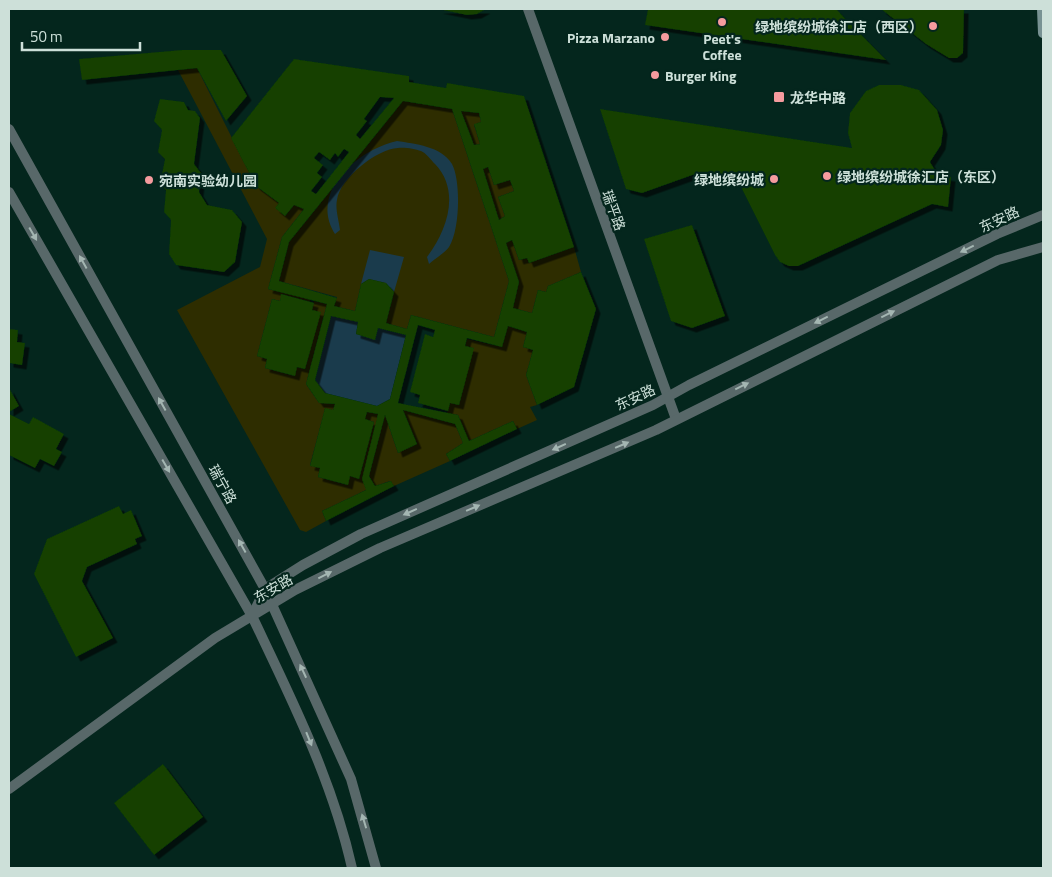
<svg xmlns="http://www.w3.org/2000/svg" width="1052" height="877" font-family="'Titillium Web','Noto Sans SC',sans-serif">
<defs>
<filter id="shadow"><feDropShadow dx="4.5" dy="4.5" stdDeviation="0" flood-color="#0009"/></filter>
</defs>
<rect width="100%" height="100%" fill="#04261d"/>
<!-- green -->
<path fill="#2e2d00" d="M 197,68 L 256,186 L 279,203 L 285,216 L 294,205 L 304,209 L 282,237 L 268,289 L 309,299 L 311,302 L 282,294 L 280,301 L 272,299 L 257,356 L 267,359 L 265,368 L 294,376 L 297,367 L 305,369 L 320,313 L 312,310 L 314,301 L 327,304 L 306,384 L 319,403 L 335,404 L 333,410 L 325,409 L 310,465 L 320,468 L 318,477 L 347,485 L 350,476 L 359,479 L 374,422 L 365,419 L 367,412 L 378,414 L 366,490 L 322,511 L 326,521 L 306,532 L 300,530 L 177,310 L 260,267 L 267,239 L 178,70 Z
M 403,101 L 452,109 L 509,281 L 494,337 L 411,315 L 407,329 L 386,323 L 394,292 L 386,283 L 369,279 L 361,284 L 355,311 L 334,306 L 337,297 L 279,281 L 289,242 Z
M 461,111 L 479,113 L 481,122 L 474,125 L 480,144 L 474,145 Z
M 488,167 L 494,185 L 510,180 L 514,191 L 498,197 L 505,216 L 499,220 L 483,169 Z
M 512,240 L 519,260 L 527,258 L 529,263 L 574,247 L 581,272 L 548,286 L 546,292 L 538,290 L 532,313 L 513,308 L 519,282 L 506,243 Z
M 508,326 L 527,332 L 523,347 L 533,350 L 526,375 L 537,405 L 530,407 L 537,420 L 517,429 L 513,421 L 469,441 L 458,415 L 447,413 L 450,403 L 459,405 L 473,348 L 465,346 L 467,339 L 502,347 Z
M 403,410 L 455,424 L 463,443 L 446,454 L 450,461 L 394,486 L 390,481 L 375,486 L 369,476 L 385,415 L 398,453 L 417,444 Z"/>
<!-- water -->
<path fill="#1a3b4c" d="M 397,141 C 415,144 441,146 452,164 C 461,181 460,230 449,247 C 445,253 434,259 429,264 L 427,257 C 447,231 461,191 435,164 C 431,160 426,153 421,151 C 415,149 405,147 398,148 C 377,149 340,178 337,200 C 335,209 339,221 340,230 L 335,234 C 308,192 359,149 397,141 Z
M 370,250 L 404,257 L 394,292 L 386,283 L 369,279 L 361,284 Z
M 331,316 L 358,322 L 356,334 L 375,339 L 378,328 L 406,335 L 390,399 L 377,406 L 325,393 L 315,380 Z"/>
<!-- building -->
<path fill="#123f06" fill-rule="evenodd" filter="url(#shadow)" d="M 438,9 L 486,9 L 477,14 L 467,15 Z
M 648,9 L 836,9 L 886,60 L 645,25 Z
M 881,9 L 964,9 L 963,53 L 957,58 L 949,58 L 926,44 Z
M 182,50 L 221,50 L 247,96 L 226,121 L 197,68 L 82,80 L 79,59 Z
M 294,59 L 409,76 L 409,82 L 446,88 L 447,83 L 524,96 L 574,247 L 529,263 L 527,258 L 519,260 L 512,240 L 506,243 L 519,282 L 513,308 L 532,313 L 538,290 L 546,292 L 548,286 L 581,272 L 596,309 L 574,387 L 537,405 L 526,375 L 533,350 L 523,347 L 527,332 L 508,326 L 502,347 L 467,338 L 465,346 L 474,348 L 459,405 L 450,403 L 448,411 L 418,403 L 420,395 L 410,392 L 425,334 L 433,337 L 435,330 L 418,325 L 398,403 L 458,415 L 469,441 L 513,421 L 517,429 L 450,461 L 446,454 L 463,443 L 455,424 L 403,410 L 417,444 L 398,453 L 385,415 L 369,476 L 375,486 L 391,481 L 394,486 L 326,521 L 322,511 L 366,490 L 362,479 L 378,414 L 367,412 L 365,419 L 374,422 L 359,479 L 350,476 L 348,485 L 318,477 L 320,468 L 310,466 L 325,408 L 333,410 L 335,404 L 319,403 L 306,384 L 327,304 L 268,289 L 282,237 L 304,209 L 294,205 L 285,216 L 275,208 L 279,203 L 256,186 L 231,138 ZM 380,97 L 394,98 L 360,139 L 356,135 L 367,121 L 364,119 ZM 403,101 L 452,109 L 509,281 L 494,337 L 411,315 L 407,329 L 386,323 L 394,292 L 386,283 L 369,279 L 361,284 L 355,311 L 334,306 L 337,298 L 279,281 L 289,242 ZM 461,111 L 479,113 L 481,122 L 474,124 L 480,144 L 474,145 ZM 344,149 L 349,152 L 316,194 L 311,191 L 322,177 L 317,173 L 323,165 L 314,158 L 319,152 L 330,160 L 335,153 L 338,157 ZM 488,167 L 494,185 L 510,180 L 514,191 L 498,197 L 505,216 L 499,220 L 483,169 ZM 331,316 L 358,322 L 356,334 L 375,340 L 378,328 L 406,335 L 390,399 L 377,406 L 325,393 L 315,380 Z
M 879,85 L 901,85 L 919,90 L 937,110 L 943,130 L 941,145 L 930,162 L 938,175 L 951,177 L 948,207 L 932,204 L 798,266 L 789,266 L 780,262 L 775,255 L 739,183 L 698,173 L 642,193 L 626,189 L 600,109 L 852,148 L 848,133 L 850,113 L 866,91 Z
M 160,99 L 184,102 L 188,110 L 195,111 L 200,118 L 194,164 L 201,173 L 199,192 L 207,205 L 232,210 L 242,222 L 235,262 L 224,272 L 176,265 L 169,254 L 171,220 L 164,212 L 166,190 L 160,184 L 165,159 L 158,152 L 162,130 L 154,121 Z
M 692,225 L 725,316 L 692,328 L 671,321 L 644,239 Z
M 281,294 L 314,303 L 312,310 L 321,312 L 305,369 L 297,367 L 295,376 L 265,368 L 267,359 L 257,356 L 272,299 L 280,301 Z
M 9,329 L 18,330 L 17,342 L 25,343 L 22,365 L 9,363 Z
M 9,388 L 19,406 L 9,412 Z
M 9,414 L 29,424 L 33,417 L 64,434 L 56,449 L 62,452 L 54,466 L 40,459 L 35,468 L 9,455 Z
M 119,506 L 123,514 L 131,510 L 142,536 L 135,539 L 137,544 L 87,567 L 82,581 L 113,638 L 76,657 L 34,574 L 47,539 Z
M 163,764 L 203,817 L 154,855 L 114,803 Z"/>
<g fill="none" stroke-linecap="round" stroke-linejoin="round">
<!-- minor -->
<path stroke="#586869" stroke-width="10" d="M 528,9 L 676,419
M 9,129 L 265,589
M 9,192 L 252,616"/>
<!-- tertiary -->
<path stroke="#586869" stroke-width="10" d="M 265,589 L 351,779 L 376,868
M 252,616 L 265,589 L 303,565 L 361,534 L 653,405 L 689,385 L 997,234 L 1043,215
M 252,616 C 291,698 332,779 352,868
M 9,789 L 215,638 L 295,590 L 380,548 L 656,430 L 998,260 L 1043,247"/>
<!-- secondary -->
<path stroke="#789293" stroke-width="10" d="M 1042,9 L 1043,33"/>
</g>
<!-- one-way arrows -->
<defs><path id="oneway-solid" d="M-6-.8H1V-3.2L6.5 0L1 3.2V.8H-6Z" transform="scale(1.25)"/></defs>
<g fill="#a4b6b2">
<use href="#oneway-solid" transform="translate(33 234) rotate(60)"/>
<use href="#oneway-solid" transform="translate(967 249) rotate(154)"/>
<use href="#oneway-solid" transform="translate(83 262) rotate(-119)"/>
<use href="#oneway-solid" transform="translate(888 314) rotate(-26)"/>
<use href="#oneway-solid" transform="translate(821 320) rotate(154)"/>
<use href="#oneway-solid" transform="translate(742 386) rotate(-26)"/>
<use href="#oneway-solid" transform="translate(162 404) rotate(-119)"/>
<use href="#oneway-solid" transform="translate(622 445) rotate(-23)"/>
<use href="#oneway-solid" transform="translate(559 447) rotate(156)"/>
<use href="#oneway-solid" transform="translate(166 466) rotate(60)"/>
<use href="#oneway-solid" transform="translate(473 508) rotate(-23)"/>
<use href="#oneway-solid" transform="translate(410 512) rotate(156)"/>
<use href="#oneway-solid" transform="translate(242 546) rotate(-119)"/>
<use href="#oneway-solid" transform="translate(325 575) rotate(-27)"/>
<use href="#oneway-solid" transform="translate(303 671) rotate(-115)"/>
<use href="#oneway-solid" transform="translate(309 739) rotate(68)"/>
<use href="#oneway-solid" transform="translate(364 821) rotate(-107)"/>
</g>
<!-- markers -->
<g fill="#f59b9e" stroke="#04261d" stroke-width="2">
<circle cx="722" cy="22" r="5"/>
<circle cx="933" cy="26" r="5"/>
<circle cx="665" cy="37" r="5"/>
<circle cx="655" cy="75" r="5"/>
<rect x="773" y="91" width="12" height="12" rx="2.5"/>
<circle cx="827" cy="176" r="5"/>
<circle cx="774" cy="179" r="5"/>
<circle cx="149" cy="180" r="5"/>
</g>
<g text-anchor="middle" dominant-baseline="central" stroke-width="4.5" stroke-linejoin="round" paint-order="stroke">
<!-- poi labels -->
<g font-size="14" font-weight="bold" fill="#cde0d9" stroke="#04261d" text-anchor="start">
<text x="923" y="26" text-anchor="end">绿地缤纷城徐汇店（西区）</text>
<text x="655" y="37" text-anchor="end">Pizza Marzano</text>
<text x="722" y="38" text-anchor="middle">Peet's<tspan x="722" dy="16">Coffee</tspan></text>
<text x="665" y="75">Burger King</text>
<text x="790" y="97">龙华中路</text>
<text x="837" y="176">绿地缤纷城徐汇店（东区）</text>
<text x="764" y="179" text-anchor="end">绿地缤纷城</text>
<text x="159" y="180">宛南实验幼儿园</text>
</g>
<!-- street labels -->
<g font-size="14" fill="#cde0d9" stroke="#04261d">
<text transform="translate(614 210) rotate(70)">瑞平路</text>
<text transform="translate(999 219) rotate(-25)">东安路</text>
<text transform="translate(635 397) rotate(-25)">东安路</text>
<text transform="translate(223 484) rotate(61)">瑞宁路</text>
<text transform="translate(273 588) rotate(-30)">东安路</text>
</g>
</g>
<!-- border -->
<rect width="1052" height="877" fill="none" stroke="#cde0d9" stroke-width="20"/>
<!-- scale -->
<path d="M22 42v8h118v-8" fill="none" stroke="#cde0d9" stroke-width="2.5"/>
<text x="30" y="42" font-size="15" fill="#cde0d9" stroke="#04261d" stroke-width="4" paint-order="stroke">50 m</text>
</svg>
